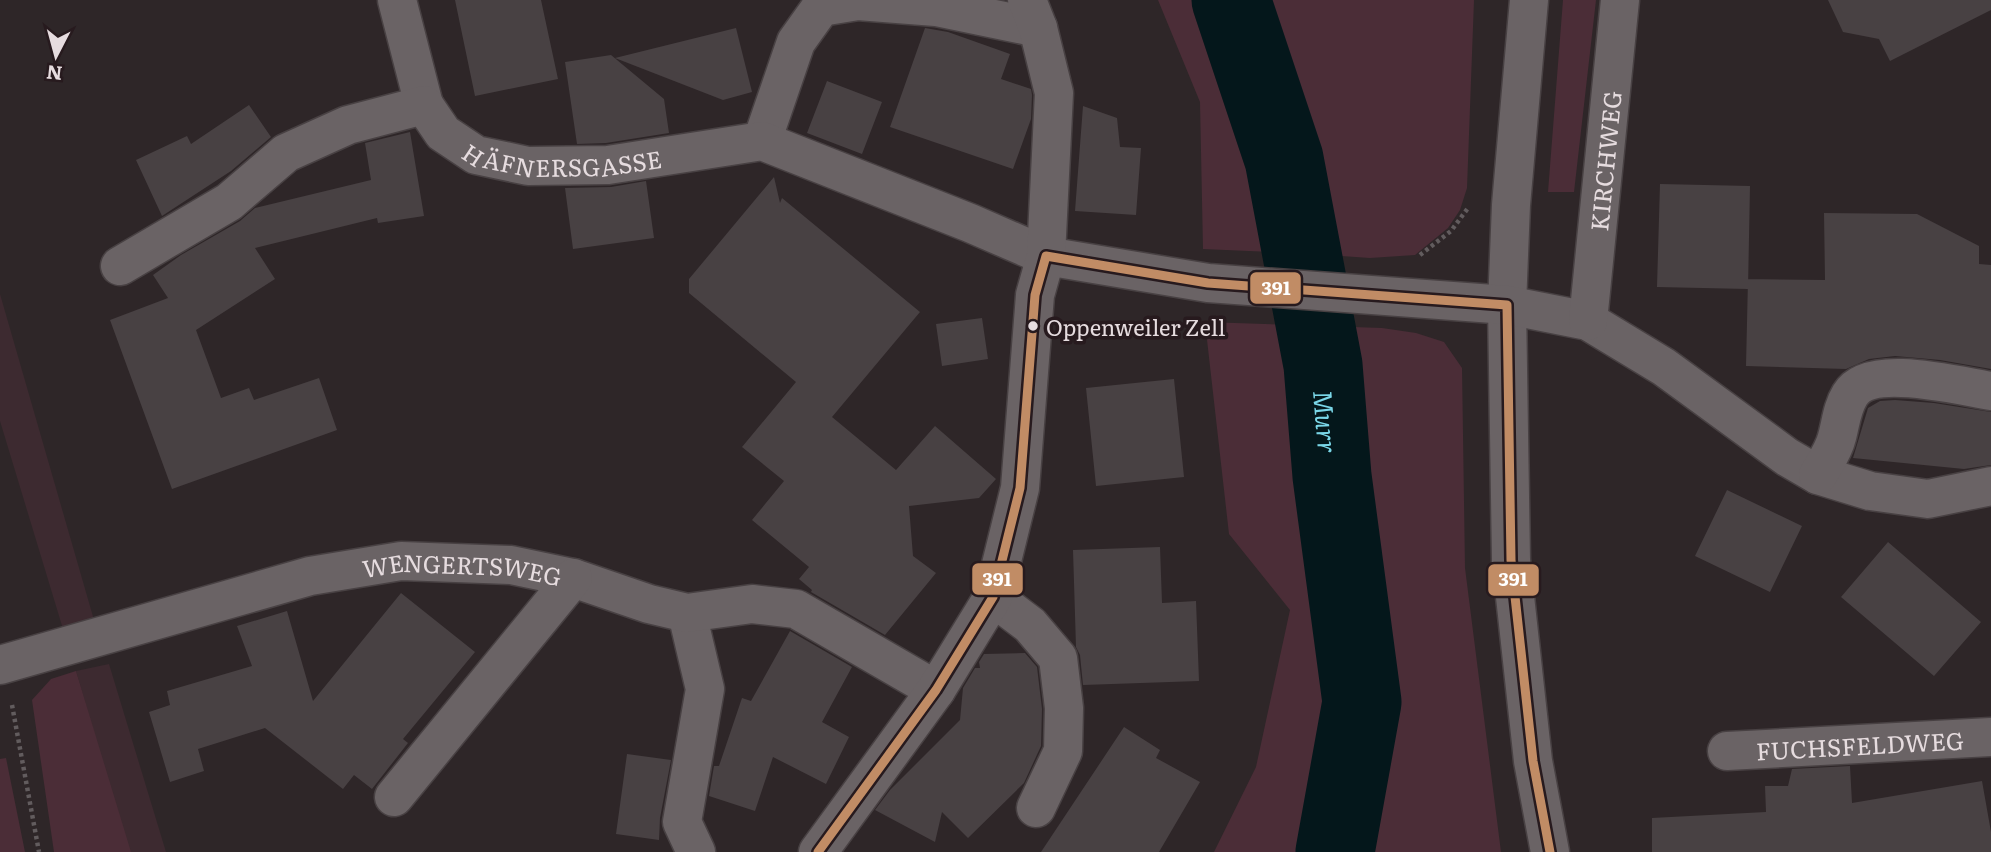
<svg xmlns="http://www.w3.org/2000/svg" width="1991" height="852" font-family="Literata,serif">
<rect width="100%" height="100%" fill="#2e2628"/>
<!-- built -->
<path fill="#3d2a30" d="M 0,294 L 94,620 L 63,629 L 0,421 Z
M 109,664 L 166,852 L 129,852 L 76,671 Z"/>
<!-- green -->
<path fill="#4b2d37" d="M 1158,0 L 1206,0 L 1259,160 L 1272,252 L 1203,249 L 1200,102 Z
M 1252,0 L 1474,0 L 1467,188 L 1460,210 L 1448,228 L 1415,255 L 1370,258 L 1327,255 Z
M 1563,0 L 1596,0 L 1574,192 L 1548,192 Z
M 1205,322 L 1382,328 L 1416,333 L 1444,342 L 1462,368 L 1465,568 L 1501,852 L 1214,852 L 1256,767 L 1290,610 L 1229,534 Z
M 76,671 L 131,852 L 54,852 L 32,700 L 51,679 Z
M 6,758 L 25,852 L 0,852 L 0,759 Z"/>
<!-- water -->
<path fill="#04171b" d="M 1206,0 L 1252,0 L 1327,255 L 1272,252 L 1259,160 Z"/>
<!-- pier -->
<path fill="#2e2628" d="M 1268,252 L 1327,255 L 1330,255 L 1327,258 L 1272,256 Z"/>
<g fill="none" stroke-linecap="round" stroke-linejoin="round">
<!-- river -->
<path stroke="#04171b" stroke-width="79" id="s1" d="M 1231,0 L 1284,159 L 1323,365 L 1332,476 L 1362,702 L 1335,852"/>
</g>
<!-- building -->
<path fill="#484143" d="M 455,0 L 541,0 L 558,79 L 475,96 Z
M 1828,0 L 1991,0 L 1991,10 L 1890,61 L 1879,39 L 1843,32 Z
M 736,28 L 752,92 L 723,100 L 615,58 Z
M 925,28 L 948,32 L 1010,54 L 1001,79 L 1031,89 L 1032,95 L 1031,119 L 1013,169 L 890,127 Z
M 611,55 L 664,99 L 669,133 L 606,143 L 577,144 L 565,62 Z
M 827,81 L 882,102 L 862,154 L 807,133 Z
M 249,105 L 271,137 L 231,171 L 162,216 L 136,160 L 187,136 L 191,144 Z
M 1083,106 L 1117,118 L 1120,147 L 1141,148 L 1136,215 L 1075,211 Z
M 410,132 L 424,216 L 378,223 L 377,218 L 255,248 L 275,279 L 196,330 L 221,398 L 249,388 L 254,400 L 319,378 L 337,430 L 172,489 L 110,320 L 168,298 L 153,275 L 181,255 L 240,221 L 255,208 L 371,180 L 365,143 Z
M 774,177 L 780,203 L 782,198 L 920,312 L 832,417 L 896,470 L 935,426 L 996,479 L 979,498 L 909,506 L 913,556 L 936,573 L 885,635 L 811,592 L 812,590 L 799,579 L 809,567 L 752,520 L 784,481 L 742,447 L 796,382 L 689,293 L 689,279 Z
M 646,181 L 654,238 L 573,249 L 565,188 L 611,187 Z
M 1660,184 L 1750,186 L 1748,289 L 1657,287 Z
M 1824,213 L 1917,214 L 1979,246 L 1979,264 L 1991,265 L 1991,369 L 1940,360 L 1895,356 L 1869,359 L 1846,369 L 1746,366 L 1748,279 L 1825,280 Z
M 982,318 L 988,359 L 942,366 L 936,324 Z
M 1174,379 L 1184,477 L 1096,486 L 1086,388 Z
M 1895,400 L 1934,403 L 1991,412 L 1991,465 L 1964,469 L 1853,458 L 1868,408 L 1880,401 Z
M 1727,490 L 1802,526 L 1770,592 L 1695,556 Z
M 1888,542 L 1981,622 L 1934,676 L 1841,597 Z
M 1160,547 L 1162,603 L 1196,601 L 1199,681 L 1083,685 L 1080,655 L 1076,647 L 1073,550 Z
M 401,593 L 475,652 L 403,739 L 408,743 L 372,789 L 354,775 L 343,789 L 265,728 L 198,749 L 204,771 L 170,782 L 149,712 L 170,705 L 167,691 L 252,666 L 237,626 L 287,611 L 313,701 Z
M 790,631 L 852,667 L 822,722 L 849,737 L 826,784 L 773,757 L 755,811 L 709,796 L 714,766 L 719,766 L 742,698 L 751,701 Z
M 1025,653 L 1037,667 L 1042,709 L 1041,746 L 1024,783 L 968,838 L 942,812 L 935,842 L 875,810 L 890,790 L 960,720 L 963,688 L 975,668 L 980,668 L 979,662 L 984,654 Z
M 1124,727 L 1160,750 L 1156,758 L 1200,782 L 1159,852 L 1041,852 Z
M 627,754 L 671,760 L 660,818 L 659,840 L 616,834 Z
M 1850,766 L 1852,803 L 1982,781 L 1991,832 L 1991,852 L 1652,852 L 1652,818 L 1766,812 L 1765,786 L 1788,786 L 1792,769 Z"/>
<g fill="none" stroke-linecap="round" stroke-linejoin="round">
<!-- minor casing -->
<g stroke="#484143" stroke-width="41">
<g id="minor">
<path d="M 397,0 L 424,105"/>
<path d="M 1529,0 L 1511,205 L 1507,305 L 1511,560 L 1533,761 L 1550,852"/>
<path d="M 762,141 L 796,42 L 821,7 L 858,1 L 936,7 L 1038,28"/>
<path id="s2" d="M 120,266 L 229,202 L 286,153 L 348,125 L 424,105 L 443,133 L 476,155 L 528,166 L 608,165 L 762,141 L 970,223 L 1046,256 L 1208,283 L 1507,305 L 1588,321 L 1664,367 L 1787,457 L 1818,475 L 1870,491 L 1928,499 L 1991,486"/>
<path id="s3" d="M 1588,321 L 1620,0"/>
<path d="M 1818,475 C 1825,463 1834,450 1837,437 C 1841,422 1842,408 1850,395 C 1869,362 1959,386 1991,391"/>
<path d="M 993,597 L 1030,625 L 1058,658 L 1064,708 L 1063,751 L 1036,808"/>
<path d="M 687,613 L 705,689 L 682,822 L 696,852"/>
<path id="s4" d="M 0,665 L 310,576 L 401,561 L 511,565 L 573,578 L 649,604 L 687,613 L 752,604 L 796,609 L 936,690"/>
<path id="s5" d="M 1727,751 L 1991,737"/>
<path d="M 394,797 L 573,578"/>
<path d="M 818,852 L 936,690 L 993,597 L 1020,488 L 1035,295 L 1046,256 L 1054,93 L 1038,28 L 1027,0"/>
</g>
</g>
<!-- path -->
<path stroke="#625c5e" stroke-width="4.5" stroke-dasharray="3.5 3.5" stroke-linecap="butt" d="M 1420,255 L 1451,231 L 1468,208
M 12,705 L 39,852"/>
<!-- minor -->
<use href="#minor" stroke="#6a6365" stroke-width="38"/>
<!-- bus-1 casing -->
<g stroke="#271a1e" stroke-width="14">
<path id="bus-1" d="M 1046,256 L 1208,283 L 1507,305
M 1507,305 L 1511,560 L 1533,761 L 1550,852
M 818,852 L 936,690 L 993,597 L 1020,488 L 1035,295 L 1046,256"/>
</g>
<!-- bus-1 -->
<use href="#bus-1" stroke="#c18c65" stroke-width="9"/>
</g>
<!-- markers -->
<circle fill="#e6dcdf" stroke="#271a1e" stroke-width="2.5" cx="1033" cy="326" r="6"/>
<g text-anchor="middle" dominant-baseline="central" stroke-width="7" stroke-linejoin="round" paint-order="stroke">
<!-- bus labels -->
<g font-size="22" fill="#e6dcdf" stroke="#271a1e" text-anchor="start">
<text x="1046" y="326">Oppenweiler Zell</text>
</g>
<!-- street labels -->
<g font-size="24" fill="#e6dcdf" stroke="#271a1e">
<text stroke="none"><textPath href="#s2" startOffset="509">HÄFNERSGASSE</textPath></text>
<text stroke="none"><textPath href="#s3" startOffset="161">KIRCHWEG</textPath></text>
<text stroke="none"><textPath href="#s4" startOffset="476">WENGERTSWEG</textPath></text>
<text stroke="none"><textPath href="#s5" startOffset="133">FUCHSFELDWEG</textPath></text>
</g>
<!-- water labels -->
<g font-size="26" font-style="italic" fill="#7ad6e7" stroke="#271a1e">
<text stroke="none"><textPath href="#s1" startOffset="434">Murr</textPath></text>
</g>
</g>
<g stroke="#271a1e" stroke-width="2.5">
<rect x="1249" y="271" width="53" height="34" rx="7" fill="#c18c65"/>
<rect x="971" y="562" width="53" height="34" rx="7" fill="#c18c65"/>
<rect x="1487" y="563" width="53" height="34" rx="7" fill="#c18c65"/>
</g>
<g font-size="19" text-anchor="middle" font-weight="bold" fill="#fff">
<text x="1276" y="295">391</text>
<text x="997" y="586">391</text>
<text x="1513" y="586">391</text>
</g>
<!-- north arrow -->
<g transform="translate(56 56) rotate(186)" stroke="#271a1e" stroke-width="5" paint-order="stroke">
<path d="M0-5L12 26L0 18L-12 26Z" fill="#e6dcdf"/>
<text y="-10" font-size="19" font-weight="bold" text-anchor="middle" fill="#e6dcdf">N</text>
</g>
</svg>
